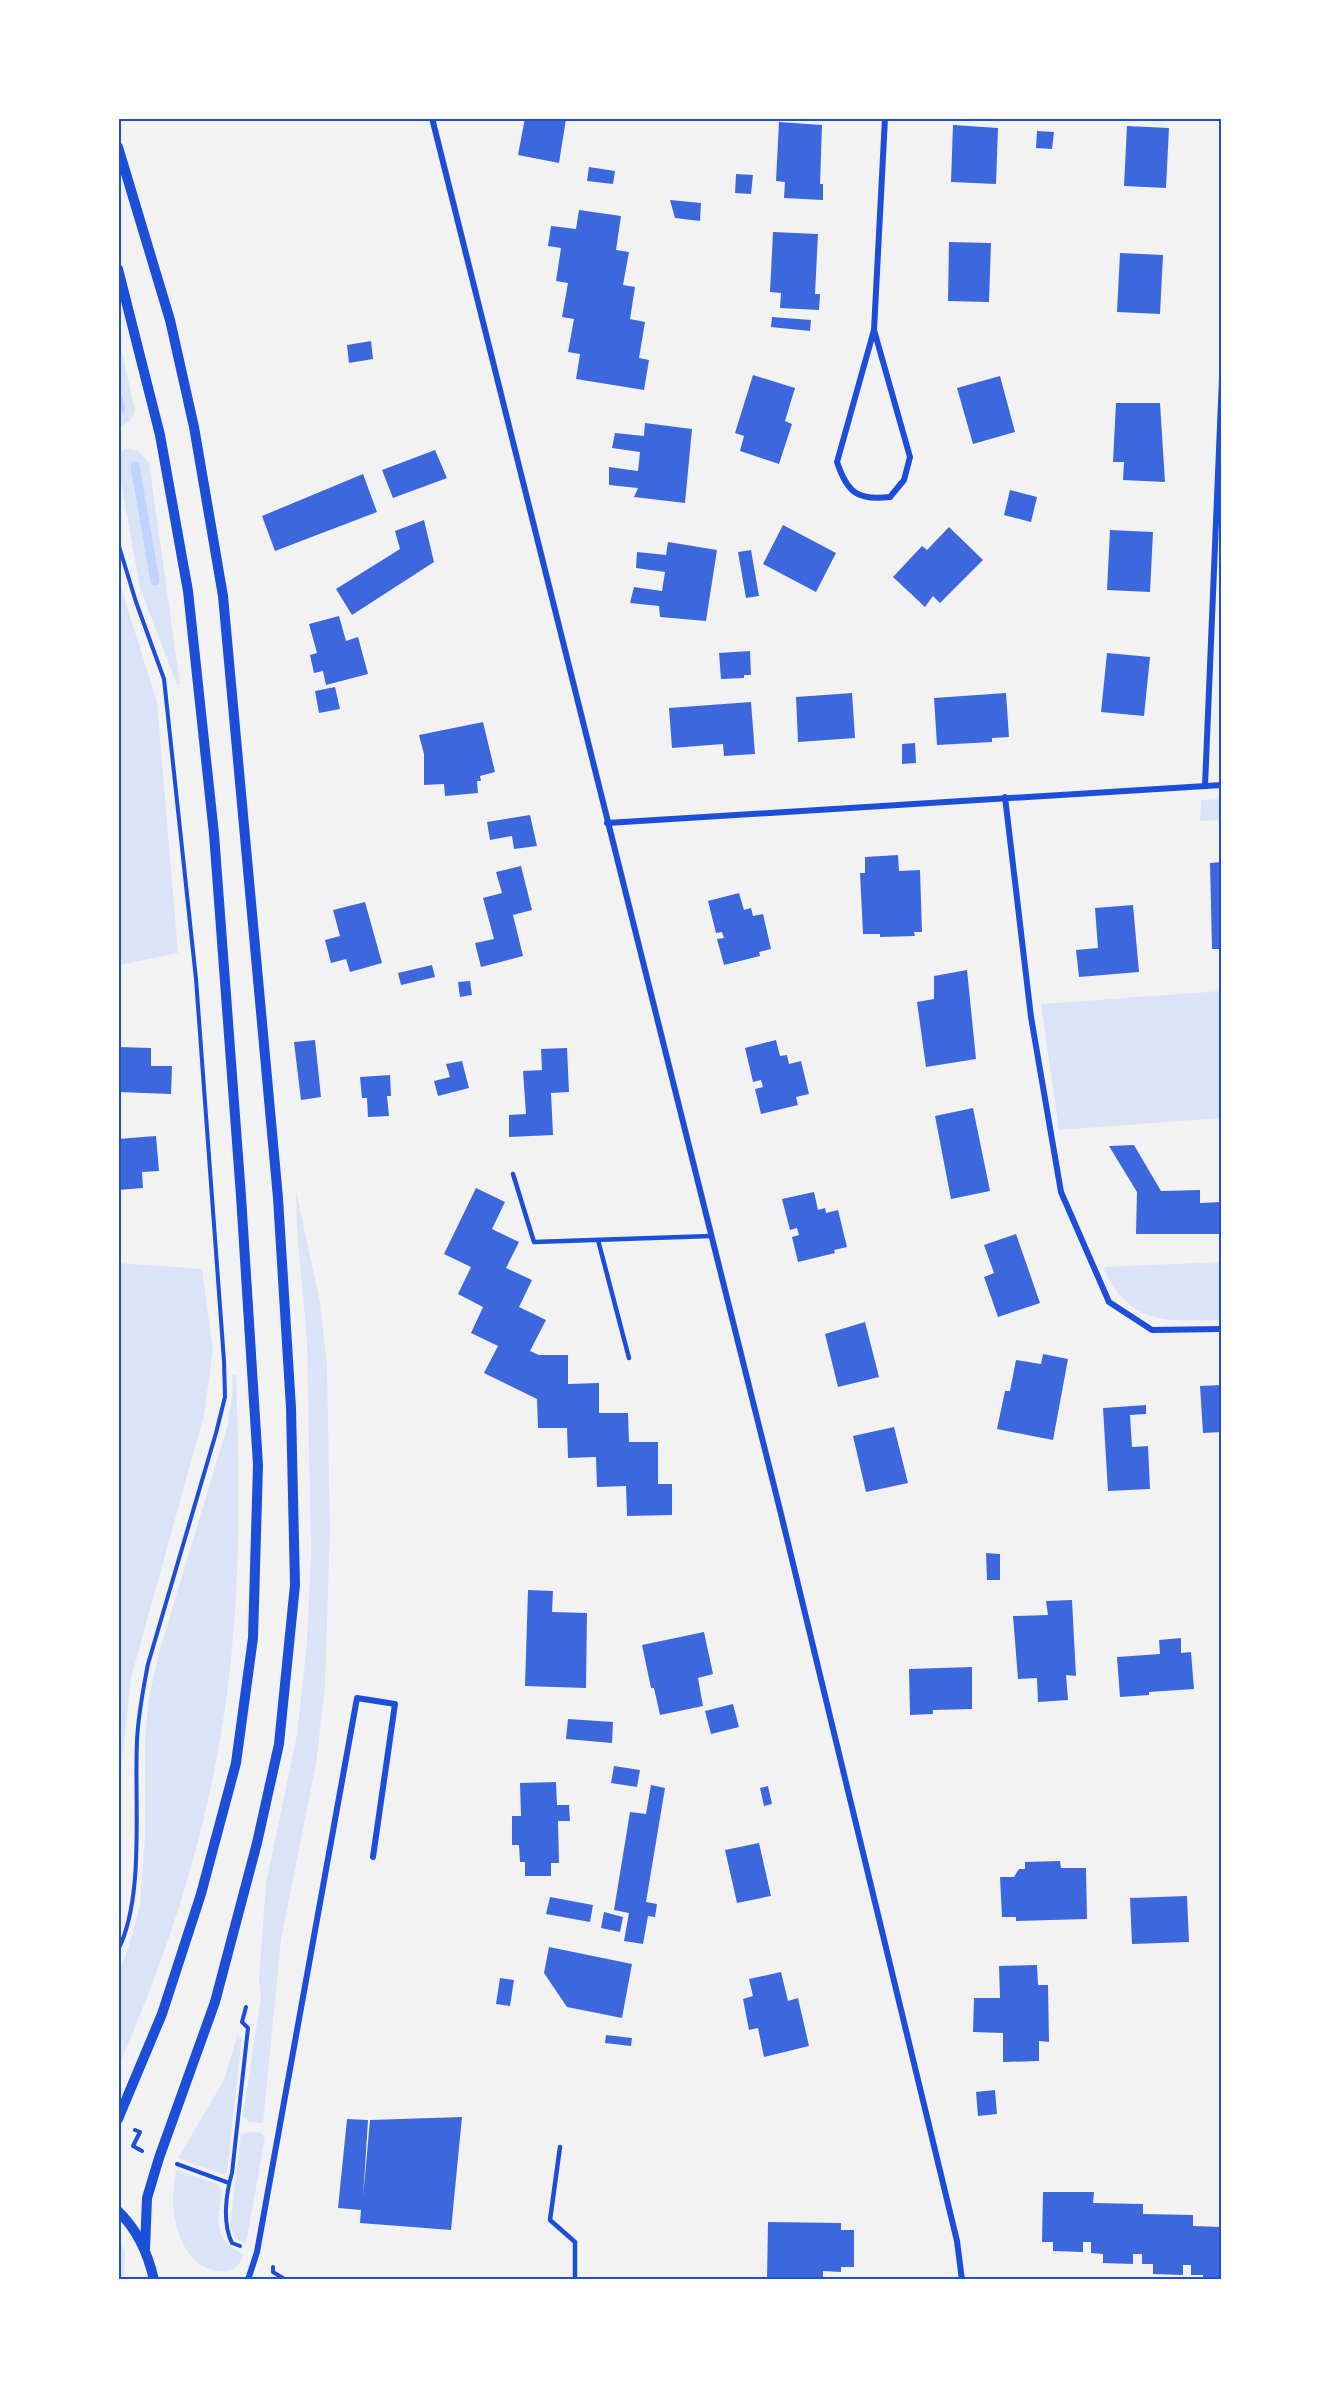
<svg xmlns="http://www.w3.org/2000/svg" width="1340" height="2398" font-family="'Source Sans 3',sans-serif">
<rect width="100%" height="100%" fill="#f2f2f2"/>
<!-- green -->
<path fill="#dbe4f7" d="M 118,334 L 135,411 L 131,420 L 119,428 Z
M 126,449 L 138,451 L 149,463 L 180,684 L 177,685 L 140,588 L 119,471 L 119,452 Z
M 118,578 L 157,702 L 178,953 L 119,965 Z
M 1221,799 L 1221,820 L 1200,821 L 1201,800 Z
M 1221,991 L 1221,1118 L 1059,1130 L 1041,1004 Z
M 296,1191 L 320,1302 L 327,1366 L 330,1530 L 325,1686 L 316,1764 L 281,1940 L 263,2123 L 249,2122 L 243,2116 L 261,1997 L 259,1980 L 266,1883 L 297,1735 L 307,1642 L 311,1553 L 307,1340 L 297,1231 Z
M 1221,1262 L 1221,1320 C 1166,1321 1129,1326 1103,1267 Z
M 119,1263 L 202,1269 L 213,1350 L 204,1415 L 131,1678 L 120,1779 L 119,1845 Z
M 233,1375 L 236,1375 C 240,1483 241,1593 226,1701 C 209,1827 170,1949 119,2065 L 119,1970 L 128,1950 L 140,1904 L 145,1836 L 145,1737 L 149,1697 L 160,1649 L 228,1424 L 232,1395 Z
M 237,2036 L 242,2037 L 227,2172 L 222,2174 L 178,2158 L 224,2080 Z
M 250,2132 L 261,2133 L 265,2137 L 246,2244 L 235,2238 L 230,2225 L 241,2134 Z
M 176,2170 L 216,2183 L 222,2190 C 218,2223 211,2237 244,2255 C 238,2267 233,2272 219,2271 C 186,2269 172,2226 173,2198 C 173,2189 175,2179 176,2170 Z
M 118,2239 L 125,2251 L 124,2279 L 119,2279 Z"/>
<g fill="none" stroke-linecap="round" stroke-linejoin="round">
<!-- stream -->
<path stroke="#bfd3fe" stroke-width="9" d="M 118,399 L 121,408
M 135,466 L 155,581"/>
</g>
<!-- building -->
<path fill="#3d67dc" d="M 525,118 L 566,119 L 559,163 L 518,155 Z
M 779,122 L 822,125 L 820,184 L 823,184 L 823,200 L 784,198 L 785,182 L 776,181 Z
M 953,125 L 998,128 L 996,184 L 951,182 Z
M 1127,126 L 1169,128 L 1166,188 L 1124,186 Z
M 1037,131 L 1054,132 L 1052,149 L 1036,148 Z
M 589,167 L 615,171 L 613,184 L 587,181 Z
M 736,174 L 753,175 L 751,194 L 735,193 Z
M 670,200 L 701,203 L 700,221 L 675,218 Z
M 579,210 L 621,216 L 616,250 L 629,252 L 623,285 L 635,287 L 630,319 L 645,322 L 639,358 L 649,360 L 644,390 L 576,379 L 580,354 L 568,352 L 574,319 L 562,317 L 568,283 L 556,281 L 561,248 L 548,246 L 551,226 L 576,229 Z
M 773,232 L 818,234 L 815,294 L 820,294 L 819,310 L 780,308 L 781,293 L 770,292 Z
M 949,242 L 991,243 L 989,302 L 948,301 Z
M 1120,253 L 1163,255 L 1160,314 L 1117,312 Z
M 772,317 L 811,320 L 810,331 L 771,327 Z
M 371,341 L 373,359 L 349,363 L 347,345 Z
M 753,375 L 795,388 L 785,421 L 792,424 L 779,464 L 740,451 L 744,436 L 735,433 Z
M 1000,376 L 1015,432 L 973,444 L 957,388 Z
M 1116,403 L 1160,403 L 1165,482 L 1123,480 L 1124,462 L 1113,462 Z
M 645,423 L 692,429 L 685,503 L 634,497 L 638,488 L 609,485 L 609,467 L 638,471 L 640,452 L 612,448 L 615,433 L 644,436 Z
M 435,450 L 447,478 L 393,498 L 382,470 Z
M 363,474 L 377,512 L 275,551 L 262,516 Z
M 1010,490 L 1037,497 L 1031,522 L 1004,515 Z
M 424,520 L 434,562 L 352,615 L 336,589 L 400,549 L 395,531 Z
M 783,525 L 836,553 L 816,592 L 763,564 Z
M 949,527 L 983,560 L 940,603 L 933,596 L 925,607 L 893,577 L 922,546 L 927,550 Z
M 1110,530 L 1153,532 L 1150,592 L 1107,590 Z
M 668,542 L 717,550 L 706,621 L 660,617 L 659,606 L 630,603 L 634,587 L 662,591 L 665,572 L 636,568 L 637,552 L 666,555 Z
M 751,550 L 759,596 L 746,598 L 738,552 Z
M 339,616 L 346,641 L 358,637 L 368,674 L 326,685 L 323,671 L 314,673 L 310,655 L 317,653 L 309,624 Z
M 750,651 L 751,675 L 744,675 L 744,678 L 721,679 L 719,653 Z
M 1107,653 L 1150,657 L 1144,716 L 1101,712 Z
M 335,687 L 340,709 L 319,713 L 315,691 Z
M 852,693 L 855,738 L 798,742 L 796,697 Z
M 1006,693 L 1009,737 L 992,738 L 992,742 L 937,745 L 934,698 Z
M 751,702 L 755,754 L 724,756 L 723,744 L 672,748 L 669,708 Z
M 483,722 L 495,772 L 480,776 L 481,781 L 477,781 L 478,793 L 445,796 L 444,784 L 424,785 L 424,754 L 419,735 Z
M 915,743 L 916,763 L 902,764 L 902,744 Z
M 530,815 L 537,846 L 514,849 L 512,836 L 490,840 L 487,822 Z
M 898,855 L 899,871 L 920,870 L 922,932 L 914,932 L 915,936 L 880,937 L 880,934 L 863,934 L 860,873 L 865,873 L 865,857 Z
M 1222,862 L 1222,949 L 1212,949 L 1210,863 Z
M 521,866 L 532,910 L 513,915 L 523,956 L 481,967 L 475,943 L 494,939 L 483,898 L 502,893 L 496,872 Z
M 739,893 L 744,910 L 751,908 L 753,916 L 763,914 L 771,949 L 759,952 L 760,956 L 724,965 L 717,939 L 724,938 L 722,932 L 716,933 L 708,901 Z
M 365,902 L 382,963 L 350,972 L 346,959 L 331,963 L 325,940 L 340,936 L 333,910 Z
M 1133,905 L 1139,972 L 1079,977 L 1076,950 L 1098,948 L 1095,908 Z
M 432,965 L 435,977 L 401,985 L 398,973 Z
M 967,970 L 976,1059 L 926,1067 L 917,1002 L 934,999 L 934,976 Z
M 470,981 L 472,995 L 460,997 L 458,982 Z
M 315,1040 L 321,1097 L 301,1100 L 294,1042 Z
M 776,1040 L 780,1056 L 787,1055 L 789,1064 L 801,1061 L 809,1094 L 796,1097 L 798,1105 L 761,1114 L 755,1089 L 763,1087 L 761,1080 L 753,1082 L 745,1048 Z
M 118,1047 L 151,1048 L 151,1066 L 172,1066 L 171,1094 L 118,1092 Z
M 567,1048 L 569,1092 L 551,1093 L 553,1135 L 509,1137 L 509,1115 L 526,1114 L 523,1071 L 542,1070 L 541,1049 Z
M 462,1061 L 469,1088 L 438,1096 L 434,1081 L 450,1077 L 446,1064 Z
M 390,1075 L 391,1096 L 387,1096 L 389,1116 L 368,1117 L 367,1098 L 362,1098 L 360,1077 Z
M 973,1108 L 990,1191 L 951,1199 L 935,1116 Z
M 156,1136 L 159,1171 L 142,1172 L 143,1188 L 118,1190 L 118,1139 Z
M 1134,1145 L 1161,1191 L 1200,1190 L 1200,1203 L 1222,1202 L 1222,1234 L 1136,1234 L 1137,1192 L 1109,1146 Z
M 476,1188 L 505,1202 L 492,1229 L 519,1242 L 506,1268 L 532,1280 L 519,1307 L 546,1320 L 530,1351 L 539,1355 L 568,1355 L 568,1384 L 599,1383 L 599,1413 L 628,1413 L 629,1442 L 658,1442 L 658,1484 L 672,1484 L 672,1515 L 627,1516 L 626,1486 L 597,1487 L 596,1457 L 568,1458 L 567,1428 L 538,1428 L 537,1399 L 484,1373 L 498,1346 L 471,1333 L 483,1307 L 458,1294 L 471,1267 L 444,1254 Z
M 814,1192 L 818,1210 L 825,1208 L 826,1213 L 838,1210 L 847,1247 L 834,1250 L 835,1253 L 798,1262 L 792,1237 L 799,1235 L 797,1228 L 790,1230 L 782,1199 Z
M 1016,1234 L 1040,1303 L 998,1317 L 984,1277 L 994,1273 L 984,1245 Z
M 865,1322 L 879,1377 L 838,1387 L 825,1334 Z
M 1043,1354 L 1068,1359 L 1053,1440 L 997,1429 L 1005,1391 L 1010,1391 L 1016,1360 L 1041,1364 Z
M 1222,1385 L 1222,1432 L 1203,1433 L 1200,1386 Z
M 1146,1405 L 1146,1414 L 1130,1415 L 1132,1447 L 1148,1446 L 1150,1489 L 1108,1491 L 1103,1408 Z
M 894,1427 L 908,1483 L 866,1492 L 853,1436 Z
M 986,1553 L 1000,1554 L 1000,1580 L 987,1580 Z
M 528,1590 L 553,1591 L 552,1612 L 587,1613 L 586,1688 L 525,1686 Z
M 1072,1600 L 1076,1676 L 1066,1675 L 1068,1700 L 1038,1702 L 1037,1678 L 1018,1679 L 1013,1616 L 1048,1615 L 1046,1601 Z
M 704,1632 L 713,1674 L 698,1678 L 703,1706 L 660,1715 L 654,1688 L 651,1688 L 642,1645 Z
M 1181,1638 L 1181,1653 L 1191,1652 L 1194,1689 L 1149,1692 L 1149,1695 L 1120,1697 L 1117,1657 L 1160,1654 L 1159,1640 Z
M 972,1667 L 972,1709 L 933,1710 L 933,1714 L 910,1715 L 909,1669 Z
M 733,1704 L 739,1727 L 711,1734 L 705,1711 Z
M 568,1719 L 613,1722 L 612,1743 L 566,1739 Z
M 614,1766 L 640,1770 L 637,1787 L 611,1783 Z
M 556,1782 L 557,1805 L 569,1805 L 570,1821 L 558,1821 L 559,1863 L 551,1863 L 551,1876 L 525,1876 L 525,1862 L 520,1862 L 519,1845 L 512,1845 L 512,1816 L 521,1816 L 520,1783 Z
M 651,1785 L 665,1788 L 646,1902 L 657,1904 L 655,1917 L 648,1916 L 643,1944 L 624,1941 L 629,1913 L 614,1910 L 630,1812 L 646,1814 Z
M 768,1786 L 772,1804 L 764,1806 L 760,1788 Z
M 759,1843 L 771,1896 L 737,1903 L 725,1850 Z
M 1060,1861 L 1061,1868 L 1086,1868 L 1087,1919 L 1016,1921 L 1016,1917 L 1002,1917 L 1000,1877 L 1014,1877 L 1019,1869 L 1025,1869 L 1025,1862 Z
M 1187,1896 L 1189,1942 L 1132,1944 L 1130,1898 Z
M 550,1897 L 593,1905 L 590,1922 L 546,1914 Z
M 604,1912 L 623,1917 L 620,1932 L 601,1928 Z
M 549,1947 L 632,1964 L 622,2018 L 567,2007 L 544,1973 Z
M 1037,1965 L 1038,1985 L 1048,1985 L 1049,2042 L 1039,2041 L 1039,2061 L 1003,2062 L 1003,2033 L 973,2032 L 974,1998 L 1000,1998 L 999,1966 Z
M 781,1972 L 788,2001 L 798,1998 L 809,2046 L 764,2057 L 758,2028 L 749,2030 L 743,1999 L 753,1996 L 749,1979 Z
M 500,1978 L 514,1980 L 510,2006 L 496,2004 Z
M 606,2035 L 632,2038 L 631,2046 L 605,2043 Z
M 995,2090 L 997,2114 L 978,2116 L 976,2092 Z
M 462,2117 L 451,2230 L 360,2223 L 361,2210 L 338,2208 L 347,2119 L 368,2120 L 363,2198 L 370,2120 Z
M 1043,2192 L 1094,2192 L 1093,2203 L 1143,2204 L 1143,2214 L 1193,2215 L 1193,2226 L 1222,2227 L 1222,2280 L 1203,2280 L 1203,2275 L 1191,2275 L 1191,2265 L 1183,2265 L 1183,2275 L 1153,2274 L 1153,2264 L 1142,2264 L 1142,2254 L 1133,2254 L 1133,2264 L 1103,2263 L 1103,2254 L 1091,2253 L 1091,2242 L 1083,2242 L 1083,2252 L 1053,2251 L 1053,2242 L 1042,2242 Z
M 768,2222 L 841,2223 L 841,2230 L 854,2230 L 854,2267 L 841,2267 L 841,2272 L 823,2271 L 823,2280 L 767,2280 Z"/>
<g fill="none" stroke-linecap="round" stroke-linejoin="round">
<!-- path -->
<path stroke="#1d4ed8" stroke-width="4" d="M 118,543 L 136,602 L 164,679 L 196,979 L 224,1361 L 225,1397 L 216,1433 L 148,1664 C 143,1690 138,1715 137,1741 C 134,1802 145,1897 118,1950
M 135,2130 L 140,2132 L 133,2146 L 142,2151
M 177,2164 L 229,2183
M 240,2246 L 232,2243 C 222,2223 226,2193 232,2173 L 248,2028 L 242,2022 L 246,2007
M 273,2267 L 273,2272 L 286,2280"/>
<!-- service -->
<path stroke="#1d4ed8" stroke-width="4.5" d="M 513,1174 L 534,1242 L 711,1236
M 598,1240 L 629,1358
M 560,2147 L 550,2220 L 575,2242 L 575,2280"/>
<!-- minor -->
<path stroke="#1d4ed8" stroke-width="6" d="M 432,118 L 781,1514 L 957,2241 L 962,2280
M 874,330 L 910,457 L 904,480 L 890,497 C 857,501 847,492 837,462 L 874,330 L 885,118
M 1205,786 L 1222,378
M 1005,797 L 1031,1017 L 1061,1192 L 1109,1302 L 1152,1330 L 1222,1329
M 607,823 L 1222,785
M 248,2280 L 257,2252 L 357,1698 L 395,1704 L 373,1857"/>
<!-- tertiary -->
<path stroke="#1d4ed8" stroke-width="10" d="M 118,147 L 170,320 L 194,427 L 223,596 L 278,1198 L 291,1408 L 295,1585 L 279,1744 L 257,1843 L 215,2002 L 159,2158 L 147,2198 L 145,2249
M 118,269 L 160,435 L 188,591 L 214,834 L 241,1196 L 258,1465 L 253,1638 L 236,1763 L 201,1894 L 162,2014 L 118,2119
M 118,2211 C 138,2230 148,2253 154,2280"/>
</g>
<!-- border -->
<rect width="1340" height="2398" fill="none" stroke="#ffffff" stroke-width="240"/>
<rect x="120" y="120" width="1100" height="2158" fill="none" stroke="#1d4ed8" stroke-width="2"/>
</svg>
